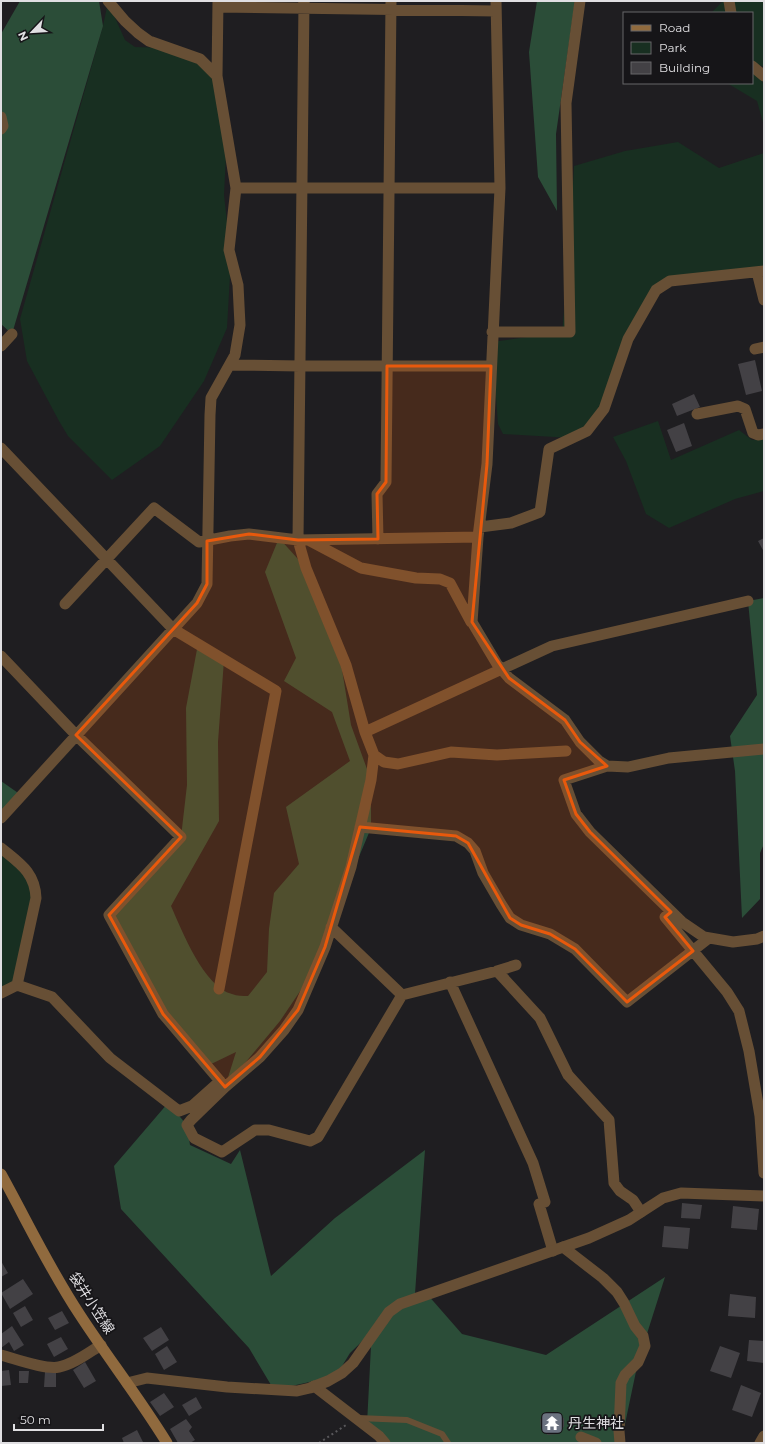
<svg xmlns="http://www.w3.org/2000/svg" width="765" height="1444" font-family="Montserrat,'Noto Sans JP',sans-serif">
<rect width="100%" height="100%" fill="#1f1e21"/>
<!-- green -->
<path fill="#182f21" d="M 723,1 L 764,1 L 764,67 L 757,64 L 764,87 L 764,126 L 757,101 L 727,83 L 752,83 L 752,13 L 711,13 Z
M 108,2 L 125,40 L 135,47 L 169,48 L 200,59 L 219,86 L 227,135 L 224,195 L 231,258 L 227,328 L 204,381 L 160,446 L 112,480 L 68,436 L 59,421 L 27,361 L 20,319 L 103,26 Z
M 678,142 L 719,168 L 764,153 L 764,271 L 677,280 L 656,290 L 640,318 L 604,409 L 572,438 L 503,434 L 498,424 L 492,342 L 562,332 L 569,259 L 574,166 L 625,151 Z
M 658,421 L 671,460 L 739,430 L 752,440 L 764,439 L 764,491 L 735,499 L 669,528 L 646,514 L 626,461 L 613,437 Z
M 1,854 L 26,870 L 36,898 L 17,985 L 1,991 Z"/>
<!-- forest -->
<path fill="#2b4d38" d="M 20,1 L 99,1 L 103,26 L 12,334 L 1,324 L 1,34 Z
M 537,1 L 575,1 L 556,134 L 557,211 L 538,177 L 529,52 Z
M 279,538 L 306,568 L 338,645 L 351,725 L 371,780 L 371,828 L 335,914 L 317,966 L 280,1021 L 225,1087 L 236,1052 L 207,1066 L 157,1003 L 109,915 L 181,837 L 187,785 L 186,708 L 198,644 L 224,660 L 218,742 L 219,821 L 171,906 C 182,931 204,987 232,994 C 237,996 243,996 248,996 L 267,972 L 269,929 L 274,893 L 299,864 L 286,807 L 350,761 L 332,712 L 284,681 L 296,658 L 265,572 Z
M 764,598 L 764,844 L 760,853 L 760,899 L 742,918 L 735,771 L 730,736 L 757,695 L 748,601 Z
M 1,781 L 21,795 L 1,818 Z
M 168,1103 L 187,1125 L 190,1145 L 231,1164 L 240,1150 L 271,1276 L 335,1218 L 425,1150 L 415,1294 L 427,1294 L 462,1334 L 546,1355 L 665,1277 L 638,1362 L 621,1443 L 385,1443 L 367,1424 L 371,1346 L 382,1322 L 350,1353 L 336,1376 L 274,1390 L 249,1348 L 121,1209 L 114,1166 Z"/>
<!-- building -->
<path fill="#434145" d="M 755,360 L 762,391 L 746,395 L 738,364 Z
M 694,394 L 700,407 L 677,416 L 672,404 Z
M 684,423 L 692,446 L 676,452 L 667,430 Z
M 764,538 L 764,552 L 758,541 Z
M 682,1203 L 702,1205 L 700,1219 L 681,1218 Z
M 733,1206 L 759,1209 L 757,1230 L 731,1228 Z
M 664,1226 L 690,1228 L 688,1249 L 662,1247 Z
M 1,1261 L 8,1273 L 1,1277 Z
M 23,1279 L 33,1294 L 10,1309 L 1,1293 Z
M 730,1294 L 756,1297 L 755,1318 L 728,1316 Z
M 25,1306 L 33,1320 L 21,1327 L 13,1313 Z
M 62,1311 L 69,1323 L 55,1330 L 48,1318 Z
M 12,1326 L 24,1345 L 14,1351 L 9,1342 L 1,1348 L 1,1334 Z
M 161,1327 L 169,1340 L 152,1351 L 143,1338 Z
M 61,1337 L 68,1349 L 54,1357 L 47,1344 Z
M 749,1340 L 764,1341 L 764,1363 L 747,1361 Z
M 167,1346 L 177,1362 L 164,1370 L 155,1354 Z
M 720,1346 L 740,1353 L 731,1378 L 710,1371 Z
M 85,1362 L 96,1381 L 84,1388 L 73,1370 Z
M 9,1370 L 11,1385 L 1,1386 L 1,1371 Z
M 19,1371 L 29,1371 L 28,1383 L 19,1383 Z
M 45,1372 L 56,1372 L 56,1387 L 44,1387 Z
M 741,1385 L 761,1393 L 752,1417 L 732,1410 Z
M 164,1393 L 174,1407 L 160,1416 L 150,1402 Z
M 196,1397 L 202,1408 L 189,1416 L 182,1405 Z
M 564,1418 L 564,1427 L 557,1428 L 558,1434 L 547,1435 L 546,1428 L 541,1429 L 540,1419 Z
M 186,1419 L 192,1427 L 189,1431 L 195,1440 L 190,1443 L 178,1443 L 170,1429 Z
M 137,1430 L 143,1442 L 124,1443 L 122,1438 Z"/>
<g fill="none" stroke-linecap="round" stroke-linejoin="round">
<!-- path -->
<path stroke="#59585b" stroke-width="2" stroke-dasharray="2 3" stroke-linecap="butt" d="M 319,1443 L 346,1425"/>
<!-- service -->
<path stroke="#674f35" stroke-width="6" d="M 358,1418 L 407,1420 L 442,1434 L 448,1443"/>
<!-- minor -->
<path stroke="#674f35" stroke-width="11" d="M 108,1 L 125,21 L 138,33 L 149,41 L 200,59 L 217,76
M 304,1 L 298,540 L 306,568 L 346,665 L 365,732 L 374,755 L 371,780 L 351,867 L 325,947 L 298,1010 L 284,1030 L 260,1057 L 225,1087 L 191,1120 L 187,1125 L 194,1138 L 222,1152 L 255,1130 L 269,1130 L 310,1141 L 318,1137 L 402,995
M 496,1 L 500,188 L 487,464 L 478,537 L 472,622 L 497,664 L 509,678 L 565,720 L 580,742 L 599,761 L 607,766 L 628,767 L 669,758 L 764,749
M 729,1 L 731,13
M 218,7 L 496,11
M 752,66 L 764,76
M 1,117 L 3,126 L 1,129
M 236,188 L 500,188
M 757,272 L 764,300
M 492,332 L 570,332 L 566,103 L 580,1
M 1,346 L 12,334
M 755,349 L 764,347
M 230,365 L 300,366 L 491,366
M 697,414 L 738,406 L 745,409 L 753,433 L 758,435 L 764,434
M 1,448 L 173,629 L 276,691 L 219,989
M 480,527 L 511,523 L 540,512 L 549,449 L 587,431 L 604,409 L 628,339 L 656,290 L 670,281 L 764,271
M 378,539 L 377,494 L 386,482 L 391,1
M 310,541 L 361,568 L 416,578 L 440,579 L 450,583 L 471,622
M 65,604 L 154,508 L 199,542 L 230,536 L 249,534 L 298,540 L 478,537
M 1,656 L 76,735 L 181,837 L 109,915 L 163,1014 L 225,1087
M 365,732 L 552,646 L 748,601
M 374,755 L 384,762 L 398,764 L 451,752 L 497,755 L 566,751
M 607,766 L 564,780 L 576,814 L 590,832 L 682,922 L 704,937 L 733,942 L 757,939 L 764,936
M 1,818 L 197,603 L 207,584 L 210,415 L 211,398 L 235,355 L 240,325 L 238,285 L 229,250 L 236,188 L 217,76 L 218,1
M 360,827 L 456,836 L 468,843 L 475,851 L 483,873 L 501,904 L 510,918 L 521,925 L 550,934 L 575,949 L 627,1002 L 709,938
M 1,848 C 19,863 35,872 36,898 L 17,985 L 1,993
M 671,912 L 665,917 L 727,992 L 739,1011 L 749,1051 L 760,1116 L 764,1173
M 331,927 L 402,995 L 497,971 L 516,965
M 497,971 L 540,1018 L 568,1075 L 609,1120 L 614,1183 L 620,1191 L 633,1200 L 641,1212
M 450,982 L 533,1163 L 545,1202 L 539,1204 L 553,1251
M 17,985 L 52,997 L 110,1058 L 179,1111 L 192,1106 L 220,1081
M 563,1247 L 603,1278 L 617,1292 L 624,1303 L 635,1326 L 643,1336 L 645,1346 L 638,1362 L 625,1375 L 621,1383 L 619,1431 L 620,1443
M 1,1355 C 16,1359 45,1370 59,1367 C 74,1364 88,1353 101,1345
M 314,1386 L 379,1436 L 385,1443
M 581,1437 L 596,1443"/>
<!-- tertiary -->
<path stroke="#674f35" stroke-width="11" d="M 127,1383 L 147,1378 L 227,1387 L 297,1391 L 310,1388 L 328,1381 L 342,1373 L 353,1363 L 389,1312 L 400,1304 L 589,1238 L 629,1220 L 663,1198 L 681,1193 L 764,1196
M 760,1443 L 764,1436"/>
<!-- secondary -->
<path stroke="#906a3e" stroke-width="11" d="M 1,1174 C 27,1221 50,1270 80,1315 C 108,1358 140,1399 167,1443"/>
</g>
<!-- marked area -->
<path fill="#e8590c" fill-opacity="0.2" stroke="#e8590c" stroke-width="3" stroke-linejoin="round" d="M 387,366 L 491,366 L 487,464 L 472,622 L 509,678 L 565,720 L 580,742 L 607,766 L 564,780 L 576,814 L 590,832 L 671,912 L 665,917 L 693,951 L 627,1002 L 575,949 L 550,934 L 521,925 L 510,918 L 468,843 L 456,836 L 360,827 L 325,947 L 298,1010 L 260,1057 L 225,1087 L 163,1014 L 109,915 L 181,837 L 76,735 L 197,603 L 207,584 L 207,541 L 249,534 L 298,540 L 378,539 L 377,494 L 386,482 Z"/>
<!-- icons -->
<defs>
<g id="temple-square" transform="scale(1.15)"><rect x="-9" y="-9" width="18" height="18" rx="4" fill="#6b7280" stroke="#161518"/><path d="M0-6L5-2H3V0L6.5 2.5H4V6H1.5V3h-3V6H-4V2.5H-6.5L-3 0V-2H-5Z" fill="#fff"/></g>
</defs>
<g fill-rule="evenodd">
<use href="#temple-square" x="552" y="1423"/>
</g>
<g text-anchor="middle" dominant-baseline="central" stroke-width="3.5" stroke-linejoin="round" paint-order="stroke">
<!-- street labels -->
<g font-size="14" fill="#e0dfe2" stroke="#161518">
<text transform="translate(92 1303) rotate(57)">袋井小笠線</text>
</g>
<!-- poi labels -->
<g font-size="14" fill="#e0dfe2" stroke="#161518" text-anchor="start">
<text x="568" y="1423">丹生神社</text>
</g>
</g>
<!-- border -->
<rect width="765" height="1444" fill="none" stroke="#e0dfe2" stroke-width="4"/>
<!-- legend -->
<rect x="623" y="12" width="130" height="72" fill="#161518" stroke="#676669"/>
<rect x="631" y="25" width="20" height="6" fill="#906a3e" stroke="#676669"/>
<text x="659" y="32" font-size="12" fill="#e0dfe2">Road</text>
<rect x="631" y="42" width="20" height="12" fill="#182f21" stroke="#676669"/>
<text x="659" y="52" font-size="12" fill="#e0dfe2">Park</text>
<rect x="631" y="62" width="20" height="12" fill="#434145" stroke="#676669"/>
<text x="659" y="72" font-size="12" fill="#e0dfe2">Building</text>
<!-- north arrow -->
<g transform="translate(32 32) rotate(245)" stroke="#161518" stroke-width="3" paint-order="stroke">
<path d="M0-3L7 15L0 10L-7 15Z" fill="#e0dfe2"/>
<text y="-6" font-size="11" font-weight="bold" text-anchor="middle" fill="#e0dfe2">N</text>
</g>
<!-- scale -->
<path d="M14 1424v6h89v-6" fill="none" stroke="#e0dfe2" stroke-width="2"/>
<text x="20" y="1424" font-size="12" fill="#e0dfe2" stroke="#161518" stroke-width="3" paint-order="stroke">50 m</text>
</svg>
